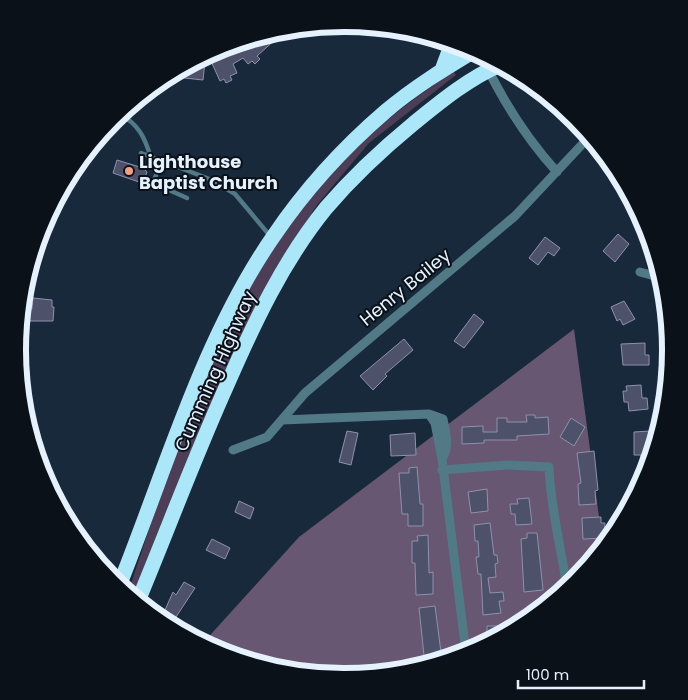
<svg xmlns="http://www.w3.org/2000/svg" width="688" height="700" font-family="Poppins,sans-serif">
<rect width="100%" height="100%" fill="#18293b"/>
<!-- green -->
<path fill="#4c3e57" d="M 454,72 L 456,75 L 369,143 L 317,205 L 282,259 L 205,427 L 132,596 L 128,593 C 164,484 202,362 262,263 C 309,186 377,120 454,72 Z"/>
<!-- forest -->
<path fill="#675773" d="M 574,329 L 603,547 C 580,575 555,604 524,622 C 488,644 450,660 409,670 C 347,685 259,673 203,643 L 299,537 Z"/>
<!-- building -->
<path fill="#4e516a" stroke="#8e91ad" d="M 287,29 L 257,56 L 260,59 L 255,64 L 252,61 L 248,64 L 243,58 L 233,64 L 237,73 L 230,76 L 232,80 L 226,83 L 224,79 L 220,81 L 210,59 L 234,49 L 232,47 L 235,44 Z
M 198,60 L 205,61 L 203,80 L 175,77 L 173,83 L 162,79 Z
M 117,160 L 143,168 L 147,172 L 144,181 L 139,180 L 139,182 L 113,173 Z
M 618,234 L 629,244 L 615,262 L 603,251 Z
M 545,237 L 560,248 L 554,256 L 548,252 L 538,265 L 529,258 Z
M 33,298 L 52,300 L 52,307 L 54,307 L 53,321 L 27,321 L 28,309 L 32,309 Z
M 624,301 L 635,319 L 623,325 L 620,319 L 617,321 L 611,307 Z
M 474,314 L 484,322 L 464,348 L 454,341 Z
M 404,339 L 413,350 L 385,374 L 387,376 L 373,390 L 360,376 Z
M 645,343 L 645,355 L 649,355 L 649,365 L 623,365 L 621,344 Z
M 641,385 L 642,398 L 647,398 L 648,409 L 629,411 L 628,402 L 624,402 L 623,391 L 627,391 L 626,386 Z
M 526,415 L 535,415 L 535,418 L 548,417 L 549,434 L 517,436 L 517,440 L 484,440 L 484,443 L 462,444 L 462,427 L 483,426 L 483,432 L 497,432 L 497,418 L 507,418 L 507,422 L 527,422 Z
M 571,418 L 585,427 L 574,446 L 560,437 Z
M 347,431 L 358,433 L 351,465 L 339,462 Z
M 650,431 L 650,460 L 641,484 L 641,455 L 634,455 L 634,432 Z
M 415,433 L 416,455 L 391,456 L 390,435 Z
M 594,451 L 598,490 L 595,491 L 596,504 L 579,505 L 578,484 L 581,483 L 577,453 Z
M 417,467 L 420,504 L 423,504 L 423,526 L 408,526 L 408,514 L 402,514 L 399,473 L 409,473 L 409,468 Z
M 487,489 L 488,511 L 471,513 L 468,492 Z
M 529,498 L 532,524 L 516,525 L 515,514 L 511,514 L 510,504 L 518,504 L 517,499 Z
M 239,501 L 254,508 L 250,519 L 235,512 Z
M 601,517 L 601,523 L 605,523 L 604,538 L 583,539 L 582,518 Z
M 490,523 L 494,555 L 497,555 L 498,563 L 495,564 L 496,577 L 488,578 L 490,593 L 503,592 L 504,601 L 499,601 L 501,613 L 483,615 L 481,574 L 478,574 L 476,557 L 479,557 L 478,541 L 475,541 L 474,525 Z
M 527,533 L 537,533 L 543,590 L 524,592 L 521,539 L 527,538 Z
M 428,535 L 429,573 L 433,572 L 433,594 L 416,595 L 415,563 L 412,563 L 412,541 L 418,541 L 417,536 Z
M 212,539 L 230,548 L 225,559 L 206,550 Z
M 588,552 L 599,552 L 588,565 Z
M 184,582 L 195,588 L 176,617 L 165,610 L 173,592 L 176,595 Z
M 546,604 L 532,616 L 531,606 Z
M 435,606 L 442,660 L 425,665 L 419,608 Z
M 487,626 L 504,626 L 504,633 L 487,642 Z"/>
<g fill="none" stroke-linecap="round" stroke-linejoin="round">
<!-- lane -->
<path stroke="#527986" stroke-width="4.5" d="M 119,114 C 139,124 145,138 151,158
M 141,153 L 212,180 L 235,194 L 271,237
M 161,162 L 153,183 L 187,198"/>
<!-- street -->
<path stroke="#527986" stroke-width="9" d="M 481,55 C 501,98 525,137 557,172
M 640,272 L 662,278
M 429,414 L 435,423 L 442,459 L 466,653
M 282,420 L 429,414 L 443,419 C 446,434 450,446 442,459
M 233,450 L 267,437 L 305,393 L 515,216 L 589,137
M 442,470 L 508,465 L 549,467 C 550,504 561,549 567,587"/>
<!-- highway -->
<path stroke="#ace6f9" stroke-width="15" d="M 442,70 L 452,43
M 119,586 C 165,472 203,338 273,237 C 304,191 344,147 386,111 C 413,88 444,69 474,51
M 138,601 C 168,529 195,456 227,385 C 254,323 283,261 326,208 C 350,180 385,147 413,124 C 439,103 469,78 500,65"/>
</g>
<!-- markers -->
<circle fill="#f39f84" stroke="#0a1119" stroke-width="2" cx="129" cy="171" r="5"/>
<g text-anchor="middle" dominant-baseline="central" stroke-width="4" stroke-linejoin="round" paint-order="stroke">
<!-- poi labels -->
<g font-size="18" font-weight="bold" fill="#e6f1fe" stroke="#0a1119" text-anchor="start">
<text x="139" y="161">Lighthouse<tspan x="139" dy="21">Baptist Church</tspan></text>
</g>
<!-- street labels -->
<g font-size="18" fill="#e6f1fe" stroke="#0a1119">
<text transform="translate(405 287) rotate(-39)">Henry Bailey</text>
<text transform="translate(215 371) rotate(-66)">Cumming Highway</text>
</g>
</g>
<!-- crop -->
<path d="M0 0H688V700H0ZM26 350a318 318 0 1 1 636 0a318 318 0 1 1-636 0Z" fill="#0a1119" fill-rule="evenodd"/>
<path fill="none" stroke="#e6f1fe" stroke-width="6" d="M26 350a318 318 0 1 1 636 0a318 318 0 1 1-636 0Z"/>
<!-- scale -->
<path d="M518 680v8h126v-8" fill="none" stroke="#e6f1fe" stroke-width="2.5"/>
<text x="526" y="680" font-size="15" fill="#e6f1fe" stroke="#0a1119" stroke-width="4" paint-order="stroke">100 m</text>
</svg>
